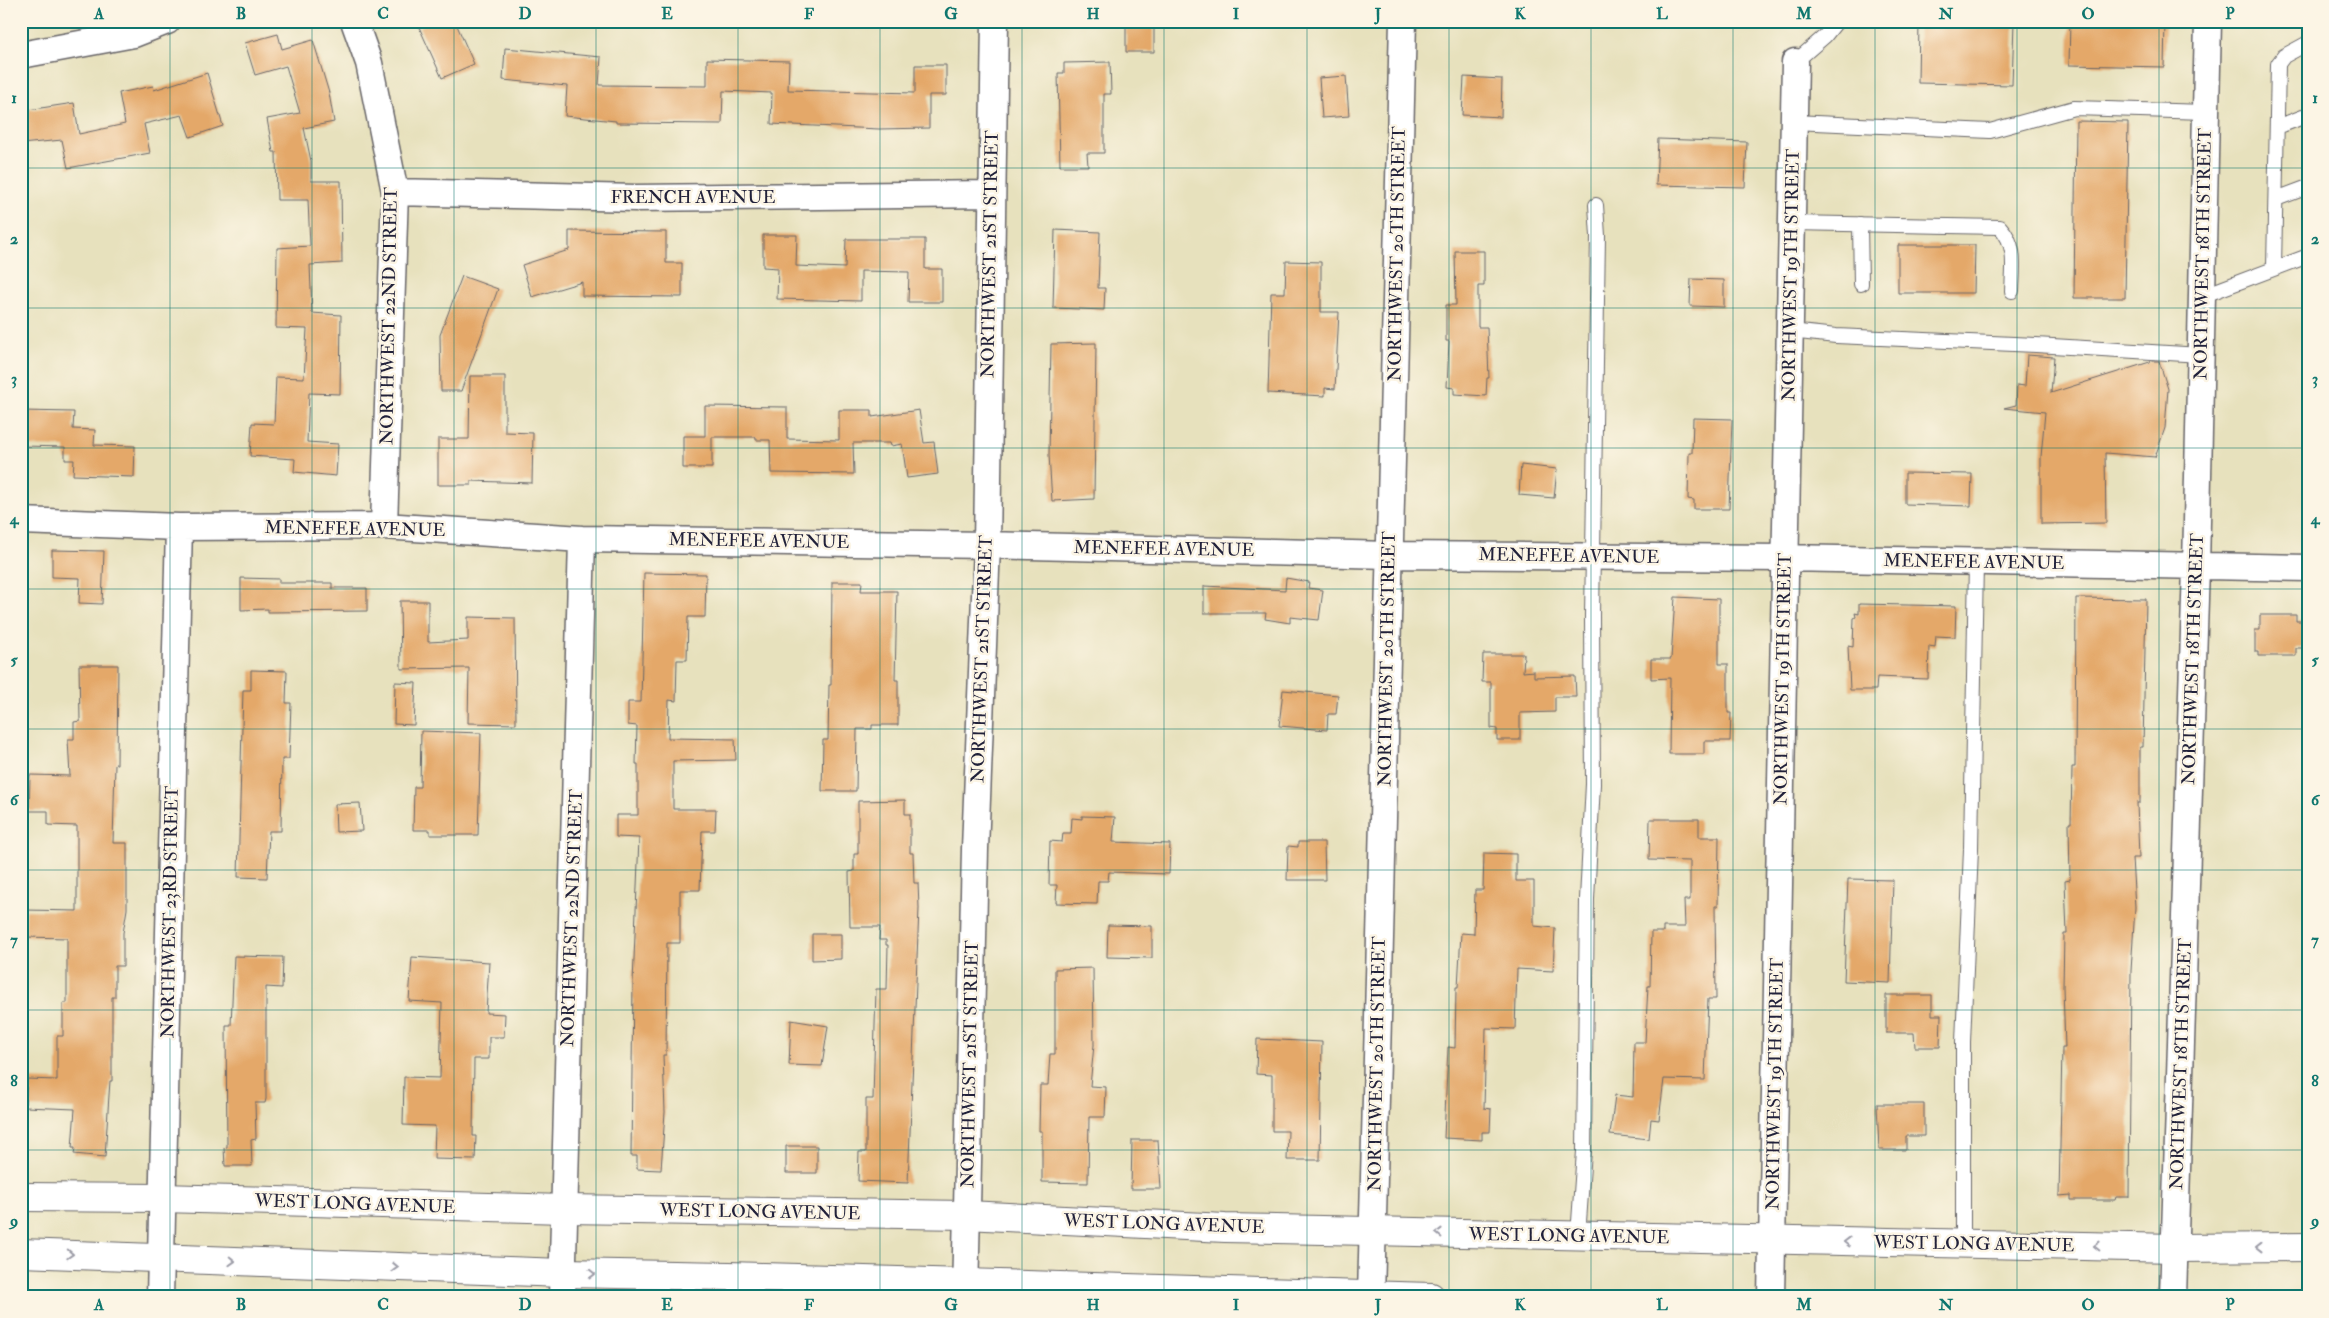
<svg xmlns="http://www.w3.org/2000/svg" width="2329" height="1318" font-family="'IM FELL Double Pica',serif">
<rect width="100%" height="100%" fill="#fcf5e5"/>
<filter id="ink" filterUnits="userSpaceOnUse"><feTurbulence type="fractalNoise" baseFrequency=".02" numOctaves="2"/><feDisplacementMap in="SourceGraphic" scale="10" xChannelSelector="R" yChannelSelector="G"/><feConvolveMatrix kernelMatrix="1 2 1 2 8 2 1 2 1" color-interpolation-filters="sRGB"/></filter>
<filter id="wash" filterUnits="userSpaceOnUse"><feTurbulence type="fractalNoise" baseFrequency=".0096" numOctaves="4" result="noise"/><feDisplacementMap in="SourceGraphic" scale="20" xChannelSelector="R" yChannelSelector="G"/><feGaussianBlur stdDeviation="1.12" result="paint"/><feColorMatrix in="noise" values="0 0 0 0 0 0 0 0 0 0 0 0 0 0 0 0 0 1.4 0 .05"/><feComposite in="paint" operator="in"/></filter>
<g filter="url(#wash)">
<rect width="100%" height="100%" fill="#e7e1bd"/>
<g id="blocks">
<!-- building -->
<path fill="#e4a869" d="M 433,21 L 455,21 L 474,64 L 442,78 L 419,27 Z
M 1126,21 L 1154,21 L 1154,52 L 1126,52 Z
M 1919,21 L 2014,21 L 2012,85 L 1918,83 Z
M 2070,21 L 2165,21 L 2164,67 L 2069,65 Z
M 278,34 L 282,49 L 313,40 L 329,93 L 334,122 L 304,128 L 311,161 L 311,181 L 341,181 L 342,263 L 310,265 L 312,313 L 341,315 L 340,394 L 309,393 L 307,442 L 338,444 L 336,476 L 294,472 L 295,459 L 250,456 L 252,423 L 274,424 L 276,377 L 304,378 L 307,329 L 276,328 L 277,248 L 310,246 L 308,200 L 277,200 L 276,152 L 273,152 L 267,119 L 300,113 L 286,66 L 255,75 L 245,43 Z
M 505,48 L 601,57 L 599,85 L 707,86 L 707,59 L 789,61 L 788,90 L 915,93 L 915,65 L 946,65 L 946,95 L 929,95 L 929,128 L 879,129 L 771,124 L 772,93 L 723,91 L 722,124 L 616,123 L 616,121 L 565,116 L 567,86 L 503,80 Z
M 1110,62 L 1111,94 L 1104,94 L 1104,153 L 1087,153 L 1088,166 L 1060,166 L 1058,73 L 1064,73 L 1064,63 Z
M 207,73 L 223,126 L 190,137 L 182,115 L 144,124 L 150,153 L 68,168 L 62,140 L 21,144 L 21,111 L 74,103 L 79,134 L 125,124 L 119,93 L 153,86 L 154,90 Z
M 1346,76 L 1349,116 L 1322,118 L 1319,78 Z
M 1464,77 L 1502,79 L 1501,117 L 1462,115 Z
M 2076,121 L 2128,122 L 2125,298 L 2074,298 Z
M 1658,139 L 1747,142 L 1745,187 L 1656,185 Z
M 1055,230 L 1100,232 L 1098,288 L 1105,288 L 1104,310 L 1053,308 Z
M 569,231 L 666,232 L 666,263 L 682,263 L 682,297 L 582,296 L 582,282 L 532,297 L 522,265 L 569,250 Z
M 763,235 L 797,235 L 796,266 L 845,268 L 846,239 L 925,239 L 925,269 L 942,269 L 942,302 L 908,302 L 909,272 L 861,271 L 861,301 L 777,299 L 778,268 L 763,267 Z
M 1898,245 L 1975,245 L 1974,293 L 1898,293 Z
M 1455,251 L 1484,251 L 1484,286 L 1478,286 L 1478,327 L 1487,327 L 1489,378 L 1487,378 L 1486,396 L 1454,394 L 1454,388 L 1447,387 L 1449,341 L 1446,341 L 1446,305 L 1456,305 Z
M 1286,261 L 1321,262 L 1321,312 L 1339,312 L 1335,389 L 1325,388 L 1325,396 L 1268,393 L 1271,293 L 1285,293 Z
M 462,276 L 498,289 L 461,391 L 441,391 L 440,335 Z
M 1691,279 L 1724,280 L 1724,307 L 1690,306 Z
M 1096,343 L 1094,499 L 1052,501 L 1049,455 L 1051,344 Z
M 2027,355 L 2054,357 L 2051,393 L 2153,361 L 2159,361 L 2168,389 L 2165,428 L 2155,457 L 2105,453 L 2106,523 L 2041,524 L 2041,457 L 2045,412 L 2004,408 L 2016,405 L 2017,385 L 2025,386 Z
M 470,376 L 505,376 L 505,432 L 533,433 L 532,483 L 471,481 L 471,485 L 438,485 L 438,439 L 469,439 Z
M 705,406 L 787,407 L 787,439 L 839,440 L 839,410 L 872,410 L 872,417 L 919,410 L 924,443 L 934,442 L 938,474 L 907,478 L 902,444 L 891,446 L 890,443 L 853,443 L 854,474 L 771,473 L 770,440 L 756,440 L 756,437 L 712,437 L 712,468 L 683,468 L 683,436 L 705,436 Z
M 21,411 L 74,412 L 73,429 L 95,430 L 94,445 L 135,446 L 134,477 L 73,475 L 74,460 L 65,460 L 65,447 L 21,446 Z
M 1693,418 L 1732,419 L 1729,509 L 1694,509 L 1694,500 L 1688,499 L 1689,453 L 1692,453 Z
M 1521,465 L 1557,469 L 1554,498 L 1519,495 Z
M 1905,473 L 1972,474 L 1971,506 L 1905,504 Z
M 52,550 L 104,551 L 102,604 L 79,603 L 80,578 L 52,577 Z
M 644,573 L 706,574 L 705,617 L 688,617 L 687,660 L 677,660 L 676,701 L 669,700 L 668,738 L 735,739 L 736,760 L 673,761 L 673,809 L 716,809 L 715,831 L 702,831 L 700,890 L 680,890 L 680,943 L 667,943 L 666,1055 L 663,1055 L 665,1112 L 661,1170 L 637,1169 L 637,1156 L 631,1156 L 633,983 L 639,838 L 616,837 L 616,815 L 638,815 L 638,764 L 636,764 L 637,726 L 628,725 L 628,702 L 641,702 Z
M 241,578 L 279,579 L 279,583 L 332,583 L 332,588 L 367,588 L 367,611 L 268,612 L 268,609 L 241,610 Z
M 1286,578 L 1309,582 L 1308,588 L 1323,590 L 1319,620 L 1290,617 L 1290,623 L 1265,619 L 1266,613 L 1204,613 L 1204,586 L 1285,590 Z
M 832,582 L 862,582 L 861,591 L 897,591 L 895,680 L 898,680 L 898,725 L 872,725 L 872,729 L 857,729 L 856,791 L 822,791 L 823,740 L 828,740 L 829,685 L 831,685 Z
M 1675,597 L 1719,599 L 1719,664 L 1728,664 L 1728,713 L 1731,713 L 1730,741 L 1704,741 L 1704,754 L 1669,754 L 1670,678 L 1651,679 L 1651,659 L 1671,659 Z
M 2076,598 L 2146,599 L 2143,747 L 2140,747 L 2140,803 L 2137,803 L 2139,858 L 2132,858 L 2135,907 L 2131,971 L 2129,1197 L 2116,1197 L 2115,1200 L 2071,1200 L 2071,1195 L 2059,1196 L 2062,1048 L 2065,1048 L 2063,987 L 2064,934 L 2067,934 L 2065,881 L 2070,880 L 2069,823 L 2071,823 L 2072,767 L 2075,767 Z
M 400,601 L 428,601 L 428,642 L 468,640 L 468,617 L 515,618 L 516,724 L 468,723 L 469,668 L 401,669 Z
M 1859,604 L 1956,606 L 1955,637 L 1936,636 L 1935,647 L 1929,646 L 1928,679 L 1877,677 L 1876,690 L 1850,690 L 1848,646 L 1853,647 L 1854,618 L 1856,617 L 1855,613 L 1859,614 Z
M 2260,615 L 2296,615 L 2296,621 L 2308,621 L 2308,648 L 2296,648 L 2296,656 L 2258,656 L 2258,652 L 2255,652 L 2255,630 L 2260,630 Z
M 1483,654 L 1524,654 L 1523,672 L 1534,671 L 1534,677 L 1575,676 L 1576,697 L 1555,697 L 1555,712 L 1520,713 L 1520,740 L 1497,740 L 1497,729 L 1491,728 L 1491,682 L 1482,682 Z
M 79,665 L 118,665 L 117,764 L 115,764 L 113,843 L 127,843 L 127,909 L 123,933 L 123,966 L 115,966 L 115,997 L 112,997 L 112,1081 L 110,1081 L 109,1095 L 105,1157 L 74,1154 L 75,1148 L 72,1148 L 75,1109 L 25,1107 L 27,1079 L 57,1080 L 57,1036 L 63,1036 L 63,1003 L 67,1003 L 67,938 L 25,937 L 26,910 L 77,911 L 77,826 L 48,825 L 48,811 L 29,811 L 30,775 L 70,776 L 68,739 L 74,739 L 74,722 L 80,721 Z
M 251,670 L 287,671 L 286,703 L 291,703 L 289,759 L 282,759 L 281,831 L 269,831 L 267,878 L 238,877 L 243,690 L 251,690 Z
M 395,682 L 416,683 L 414,725 L 394,724 Z
M 1283,690 L 1338,695 L 1336,714 L 1328,714 L 1327,730 L 1279,726 Z
M 421,731 L 481,733 L 478,835 L 430,835 L 430,830 L 413,830 L 414,787 L 420,787 Z
M 905,800 L 905,814 L 910,814 L 910,853 L 913,853 L 914,883 L 918,883 L 919,908 L 908,1183 L 858,1181 L 859,1152 L 866,1152 L 866,1099 L 873,1099 L 876,989 L 887,989 L 888,945 L 886,945 L 886,940 L 879,940 L 880,927 L 850,927 L 849,872 L 854,871 L 854,854 L 858,854 L 858,801 Z
M 360,803 L 362,831 L 336,832 L 335,804 Z
M 1082,816 L 1115,817 L 1113,842 L 1170,844 L 1169,874 L 1109,872 L 1108,881 L 1098,881 L 1097,904 L 1056,903 L 1057,885 L 1049,885 L 1050,841 L 1062,842 L 1063,833 L 1071,833 L 1072,818 L 1082,819 Z
M 1650,819 L 1699,819 L 1699,837 L 1719,837 L 1718,906 L 1715,906 L 1716,999 L 1708,999 L 1705,1080 L 1664,1079 L 1659,1120 L 1651,1119 L 1649,1139 L 1610,1135 L 1615,1095 L 1633,1097 L 1634,1042 L 1645,1042 L 1648,986 L 1650,986 L 1651,932 L 1663,932 L 1663,927 L 1685,927 L 1684,900 L 1690,900 L 1690,861 L 1649,860 Z
M 1298,842 L 1324,842 L 1325,880 L 1287,880 L 1288,846 L 1298,847 Z
M 1484,853 L 1516,854 L 1516,881 L 1534,881 L 1534,926 L 1555,928 L 1553,971 L 1517,969 L 1515,1029 L 1486,1028 L 1484,1108 L 1491,1109 L 1490,1132 L 1482,1132 L 1482,1140 L 1444,1138 L 1448,1047 L 1455,1048 L 1456,987 L 1458,987 L 1461,933 L 1474,934 L 1475,890 L 1483,890 Z
M 1848,879 L 1893,880 L 1890,983 L 1844,981 Z
M 1108,925 L 1152,926 L 1152,958 L 1107,957 Z
M 812,934 L 841,934 L 841,959 L 812,960 Z
M 234,956 L 283,957 L 282,988 L 266,987 L 266,1099 L 265,1103 L 255,1103 L 256,1139 L 251,1140 L 252,1166 L 225,1166 L 224,1148 L 227,1147 L 226,1025 L 231,1025 Z
M 412,957 L 489,962 L 486,1013 L 505,1014 L 504,1037 L 489,1037 L 489,1059 L 474,1059 L 473,1136 L 476,1136 L 475,1160 L 434,1159 L 435,1126 L 403,1125 L 404,1077 L 440,1078 L 442,1003 L 409,1001 Z
M 1093,968 L 1094,1045 L 1090,1086 L 1106,1087 L 1105,1117 L 1089,1117 L 1088,1183 L 1042,1182 L 1042,1131 L 1039,1131 L 1040,1085 L 1048,1085 L 1050,1054 L 1055,1054 L 1055,969 Z
M 1886,995 L 1932,995 L 1932,1015 L 1941,1015 L 1940,1047 L 1915,1047 L 1914,1033 L 1886,1033 Z
M 791,1020 L 828,1026 L 822,1066 L 789,1065 Z
M 1257,1039 L 1322,1042 L 1320,1160 L 1287,1160 L 1288,1131 L 1272,1131 L 1272,1075 L 1256,1074 Z
M 1877,1104 L 1924,1104 L 1924,1136 L 1906,1136 L 1906,1150 L 1879,1150 Z
M 1132,1140 L 1158,1140 L 1161,1189 L 1131,1189 Z
M 786,1146 L 817,1146 L 817,1173 L 786,1173 Z"/>
</g>
</g>
<g filter="url(#ink)">
<use href="#blocks" fill-opacity="0" stroke="#676568" stroke-width="1"/>
<g fill="none" stroke-linecap="round" stroke-linejoin="round">
<!-- lane casing -->
<g stroke="#676568" stroke-width="16">
<path id="lane" d="M 1795,62 L 1825,36 L 1837,21
M 1794,122 L 1990,131 L 2074,108 L 2206,112
M 2277,127 L 2308,115
M 2276,199 L 2308,187
M 1792,223 L 2000,227 C 2017,245 2013,267 2012,291
M 1860,224 L 1861,284
M 2274,268 L 2278,64 L 2284,56 L 2308,43
M 2202,296 L 2308,256
M 1790,331 L 1836,336 L 2036,345 L 2201,355
M 1578,1236 L 1584,1151 L 1587,899 L 1593,784 L 1592,616 L 1598,236 L 1596,205
M 1963,1244 L 1963,1042 L 1971,849 L 1976,562"/>
</g>
<!-- street casing -->
<g stroke="#676568" stroke-width="29">
<path id="street" d="M 354,21 L 369,63 L 395,192 L 384,526
M 21,55 L 134,34 L 167,21
M 395,192 L 636,198 L 991,194
M 21,521 L 179,527 L 384,526 L 582,539 L 987,545 L 1390,555 L 1785,558 L 2308,568
M 160,1297 L 179,527
M 562,1297 L 582,539
M 965,1297 L 975,849 L 987,545 L 995,21
M 1371,1297 L 1403,21
M 1771,1297 L 1795,62
M 2173,1297 L 2196,567 L 2208,21"/>
</g>
<!-- secondary casing -->
<g stroke="#676568" stroke-width="30">
<path id="secondary" d="M 21,1197 L 162,1198 L 564,1209 L 967,1215 L 1225,1228 L 2175,1248 L 2308,1247
M 21,1253 L 562,1273 L 729,1276 L 1431,1297"/>
</g>
<!-- lane -->
<use href="#lane" stroke="#fff" stroke-width="14"/>
<!-- street -->
<use href="#street" stroke="#fff" stroke-width="26"/>
<!-- secondary -->
<use href="#secondary" stroke="#fff" stroke-width="28"/>
</g>
<!-- one-way arrows -->
<defs><path id="oneway-chevron" d="M-2-3.5L2.5 0L-2 3.5" fill="none" stroke-width="1.6" stroke-linecap="round" stroke-linejoin="round" transform="scale(1.25)"/></defs>
<g stroke="#9c9ca7">
<use href="#oneway-chevron" transform="translate(1439 1233) rotate(-179)"/>
<use href="#oneway-chevron" transform="translate(1847 1242) rotate(-179)"/>
<use href="#oneway-chevron" transform="translate(2097 1246) rotate(-179)"/>
<use href="#oneway-chevron" transform="translate(2259 1247) rotate(180)"/>
<use href="#oneway-chevron" transform="translate(70 1254) rotate(3)"/>
<use href="#oneway-chevron" transform="translate(232 1261) rotate(2)"/>
<use href="#oneway-chevron" transform="translate(395 1267) rotate(2)"/>
<use href="#oneway-chevron" transform="translate(592 1274) rotate(1)"/>
</g>
</g>
<!-- grid -->
<path fill="none" stroke="#0f766e" stroke-width="1" stroke-opacity="0.55" d="M 170,21 L 170,1297M 312,21 L 312,1297M 454,21 L 454,1297M 596,21 L 596,1297M 738,21 L 738,1297M 880,21 L 880,1297M 1022,21 L 1022,1297M 1164,21 L 1164,1297M 1307,21 L 1307,1297M 1449,21 L 1449,1297M 1591,21 L 1591,1297M 1733,21 L 1733,1297M 1875,21 L 1875,1297M 2017,21 L 2017,1297M 2159,21 L 2159,1297M 21,168 L 2308,168M 21,308 L 2308,308M 21,448 L 2308,448M 21,589 L 2308,589M 21,729 L 2308,729M 21,870 L 2308,870M 21,1010 L 2308,1010M 21,1150 L 2308,1150"/>
<g text-anchor="middle" dominant-baseline="central" stroke-width="5" stroke-linejoin="round" paint-order="stroke">
<!-- street labels -->
<g font-size="18" fill="#22223b" stroke="#fcf5e5">
<text x="693" y="197">FRENCH AVENUE</text>
<text transform="translate(990 254) rotate(-89)">NORTHWEST 21ST STREET</text>
<text transform="translate(1397 254) rotate(-89)">NORTHWEST 20TH STREET</text>
<text transform="translate(2203 254) rotate(-89)">NORTHWEST 18TH STREET</text>
<text transform="translate(1791 275) rotate(-89)">NORTHWEST 19TH STREET</text>
<text transform="translate(389 316) rotate(-89)">NORTHWEST 22ND STREET</text>
<text transform="translate(355 529) rotate(1)">MENEFEE AVENUE</text>
<text transform="translate(759 541) rotate(1)">MENEFEE AVENUE</text>
<text transform="translate(1164 549) rotate(1)">MENEFEE AVENUE</text>
<text transform="translate(1569 556) rotate(1)">MENEFEE AVENUE</text>
<text transform="translate(1974 562) rotate(1)">MENEFEE AVENUE</text>
<text transform="translate(982 659) rotate(-88)">NORTHWEST 21ST STREET</text>
<text transform="translate(1387 659) rotate(-89)">NORTHWEST 20TH STREET</text>
<text transform="translate(2193 659) rotate(-88)">NORTHWEST 18TH STREET</text>
<text transform="translate(1783 679) rotate(-89)">NORTHWEST 19TH STREET</text>
<text transform="translate(170 912) rotate(-89)">NORTHWEST 23RD STREET</text>
<text transform="translate(572 918) rotate(-88)">NORTHWEST 22ND STREET</text>
<text transform="translate(970 1064) rotate(-89)">NORTHWEST 21ST STREET</text>
<text transform="translate(1377 1064) rotate(-89)">NORTHWEST 20TH STREET</text>
<text transform="translate(2181 1064) rotate(-88)">NORTHWEST 18TH STREET</text>
<text transform="translate(1775 1084) rotate(-89)">NORTHWEST 19TH STREET</text>
<text transform="translate(355 1204) rotate(2)">WEST LONG AVENUE</text>
<text transform="translate(760 1212) rotate(1)">WEST LONG AVENUE</text>
<text transform="translate(1164 1224) rotate(2)">WEST LONG AVENUE</text>
<text transform="translate(1569 1236) rotate(1)">WEST LONG AVENUE</text>
<text transform="translate(1974 1244) rotate(1)">WEST LONG AVENUE</text>
</g>
</g>
<!-- margin -->
<rect width="2329" height="1318" fill="none" stroke="#fcf5e5" stroke-width="55"/>
<rect x="28" y="28" width="2274" height="1262" fill="none" stroke="#0f766e" stroke-width="2"/>
<g font-size="16" text-anchor="middle" font-weight="bold" fill="#0f766e">
<text x="99" y="19">A</text>
<text x="241" y="19">B</text>
<text x="383" y="19">C</text>
<text x="525" y="19">D</text>
<text x="667" y="19">E</text>
<text x="809" y="19">F</text>
<text x="951" y="19">G</text>
<text x="1093" y="19">H</text>
<text x="1236" y="19">I</text>
<text x="1378" y="19">J</text>
<text x="1520" y="19">K</text>
<text x="1662" y="19">L</text>
<text x="1804" y="19">M</text>
<text x="1946" y="19">N</text>
<text x="2088" y="19">O</text>
<text x="2230" y="19">P</text>
<text x="14" y="103">1</text>
<text x="2315" y="103">1</text>
<text x="14" y="244">2</text>
<text x="2315" y="244">2</text>
<text x="14" y="384">3</text>
<text x="2315" y="384">3</text>
<text x="14" y="524">4</text>
<text x="2315" y="524">4</text>
<text x="14" y="665">5</text>
<text x="2315" y="665">5</text>
<text x="14" y="805">6</text>
<text x="2315" y="805">6</text>
<text x="14" y="945">7</text>
<text x="2315" y="945">7</text>
<text x="14" y="1086">8</text>
<text x="2315" y="1086">8</text>
<text x="14" y="1226">9</text>
<text x="2315" y="1226">9</text>
<text x="99" y="1310">A</text>
<text x="241" y="1310">B</text>
<text x="383" y="1310">C</text>
<text x="525" y="1310">D</text>
<text x="667" y="1310">E</text>
<text x="809" y="1310">F</text>
<text x="951" y="1310">G</text>
<text x="1093" y="1310">H</text>
<text x="1236" y="1310">I</text>
<text x="1378" y="1310">J</text>
<text x="1520" y="1310">K</text>
<text x="1662" y="1310">L</text>
<text x="1804" y="1310">M</text>
<text x="1946" y="1310">N</text>
<text x="2088" y="1310">O</text>
<text x="2230" y="1310">P</text>
</g>
</svg>
